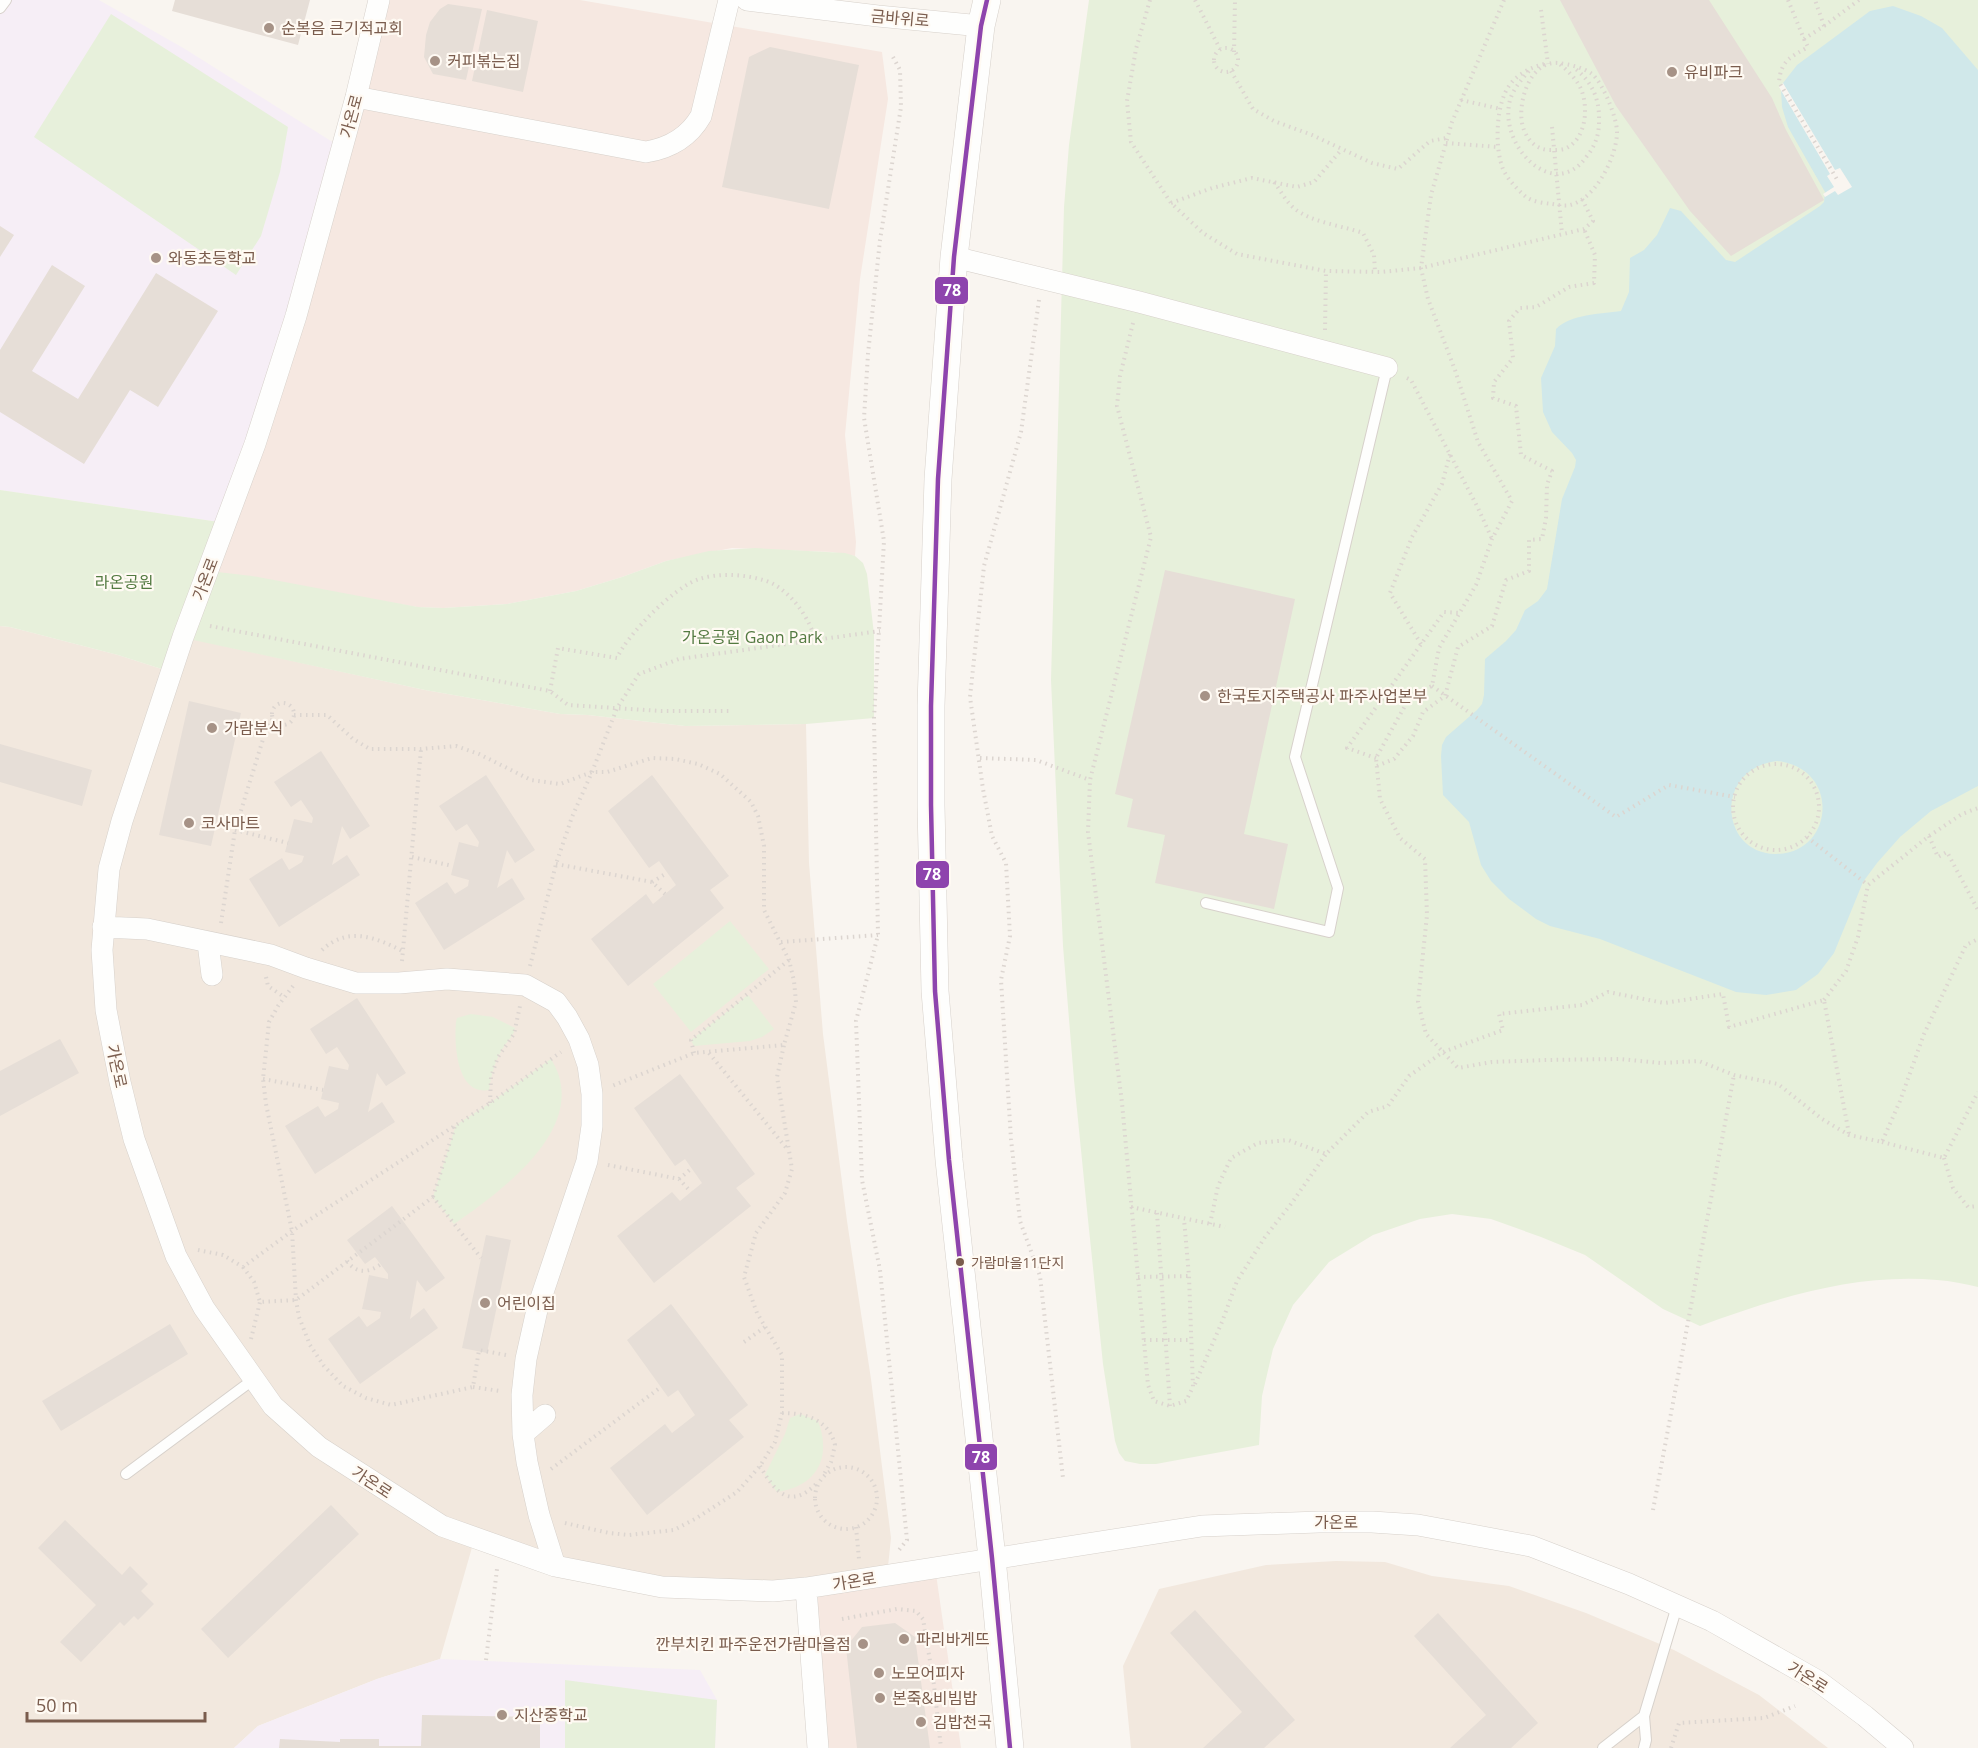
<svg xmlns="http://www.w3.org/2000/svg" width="1978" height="1748" font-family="'Open Sans','Noto Sans KR',sans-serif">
<rect width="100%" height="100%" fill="#f9f5f0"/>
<!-- residential -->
<path fill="#f2e8de" d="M 0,626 L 10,627 L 118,655 L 171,672 L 183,637 L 425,690 L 560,714 L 588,715 L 685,726 L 806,724 L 809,863 L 823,1034 L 847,1221 L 871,1379 L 891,1538 L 887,1576 L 662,1587 L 475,1537 L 440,1659 L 377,1679 L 258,1726 L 234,1748 L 0,1748 Z
M 1336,1561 L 1385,1562 L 1432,1576 L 1509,1586 L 1586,1613 L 1674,1650 L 1759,1695 L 1828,1748 L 1131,1748 L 1123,1666 L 1159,1589 L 1266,1565 Z"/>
<!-- commercial -->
<path fill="#f6e8e1" d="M 380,0 L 580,0 L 882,52 L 888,99 L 860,279 L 845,435 L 856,542 L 855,556 L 832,552 L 732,548 L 666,561 L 622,577 L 576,591 L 507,604 L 443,608 L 417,607 L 208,571 Z
M 935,1567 L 961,1748 L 818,1748 L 806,1588 Z"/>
<!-- education -->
<path fill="#f6eef6" d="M 0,0 L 99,0 L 185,49 L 342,148 L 226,523 L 0,490 Z
M 440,1659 L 700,1670 L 717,1700 L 715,1748 L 234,1748 L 258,1726 L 377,1679 Z"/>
<!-- green -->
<path fill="#e7f0db" d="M 1089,0 L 1978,0 L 1978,1287 C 1965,1284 1951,1281 1937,1280 C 1855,1273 1776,1298 1700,1326 L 1663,1309 L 1585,1255 L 1541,1237 L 1491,1219 L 1452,1214 L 1420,1219 L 1373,1235 L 1329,1262 L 1293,1305 L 1273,1349 L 1262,1396 L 1259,1445 L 1156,1464 L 1140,1464 L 1125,1461 L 1119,1453 L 1115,1441 L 1103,1364 L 1087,1210 L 1074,1080 L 1063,946 L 1051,680 L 1064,207 L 1069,145 Z
M 111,14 L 288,127 L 280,172 L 261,236 L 236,275 L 34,137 Z
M 0,490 L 226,523 L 209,571 L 252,576 L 418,607 L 443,608 L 507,604 L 576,591 L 622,577 L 666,561 L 709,551 L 755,548 L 845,553 L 855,556 L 863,563 L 867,574 L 874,634 L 874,718 L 806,724 L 685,726 L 588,715 L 560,714 L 425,690 L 184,638 L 171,672 L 118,655 L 10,627 L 0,626 Z
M 730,921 L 769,969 L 691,1032 L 653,984 Z
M 748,995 L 774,1029 L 762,1037 L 750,1041 L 694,1046 L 691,1040 Z
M 471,1014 L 493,1017 L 515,1028 C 513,1037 507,1041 503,1048 C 495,1060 491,1076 489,1090 C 456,1096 454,1043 456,1022 L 457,1018 Z
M 551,1059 C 593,1126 501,1191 454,1224 L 433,1197 L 456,1125 L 490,1103 Z
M 800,1414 L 818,1421 C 832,1458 817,1486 777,1492 L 765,1475 L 785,1434 L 790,1418 Z
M 565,1680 L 717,1700 L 715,1748 L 565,1748 Z"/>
<!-- water -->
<path fill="#d0e8ea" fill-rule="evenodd" d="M 1893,6 L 1921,16 L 1942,28 L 1978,70 L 1978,786 L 1931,811 L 1900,837 L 1877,863 L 1863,882 L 1834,953 L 1818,974 L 1796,990 L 1766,995 L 1736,992 L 1600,939 L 1550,926 L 1536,919 L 1509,899 L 1491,881 L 1481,865 L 1469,822 L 1443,795 L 1441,756 L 1442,745 L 1446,737 L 1477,710 L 1482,704 L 1484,695 L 1485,659 L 1506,641 L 1516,630 L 1525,610 L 1538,601 L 1547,589 L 1562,499 L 1575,467 L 1576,460 L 1572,453 L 1552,432 L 1543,412 L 1541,378 L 1555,346 L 1556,329 C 1571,314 1600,314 1621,311 L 1629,292 L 1630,258 L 1644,250 L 1657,235 L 1670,208 L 1681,211 L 1726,260 L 1735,262 L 1820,206 L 1824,202 L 1825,192 L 1788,127 L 1782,107 L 1781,90 L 1783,83 L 1797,65 L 1870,11 ZM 1777,761 C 1842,768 1834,855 1775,854 C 1720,853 1713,769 1777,761 Z"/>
<!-- pier -->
<path fill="#f9f5f0" d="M 1783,83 L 1835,170 L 1840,168 L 1852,187 L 1838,195 L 1835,191 L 1825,197 L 1823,194 L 1834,187 L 1827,176 L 1830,174 L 1779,87 Z"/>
<!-- building -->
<path fill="#e6ded7" d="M 175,0 L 310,0 L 298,45 L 172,11 Z
M 1560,0 L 1709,0 L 1772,98 L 1786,130 L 1824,200 L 1731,256 L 1690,211 L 1616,106 Z
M 448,4 L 482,9 L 466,80 L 433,74 L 424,57 L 426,35 L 430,22 L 440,9 Z
M 487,10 L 538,21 L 523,92 L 472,81 Z
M 770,47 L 859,65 L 829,209 L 722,187 L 749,57 Z
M 0,226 L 14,235 L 0,257 Z
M 52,265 L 85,286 L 32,371 L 78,399 L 156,273 L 218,311 L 158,407 L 130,390 L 84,464 L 0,412 L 0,350 Z
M 1165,570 L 1295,599 L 1244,834 L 1288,844 L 1274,909 L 1155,883 L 1165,835 L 1127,827 L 1133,799 L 1115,794 Z
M 189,701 L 241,713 L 211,846 L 159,835 Z
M 0,744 L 92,770 L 82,806 L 0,782 Z
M 321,751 L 370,826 L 350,839 L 342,826 L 332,865 L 347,855 L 360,875 L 279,927 L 249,879 L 282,858 L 289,870 L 302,862 L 304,856 L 285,852 L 294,819 L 312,823 L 313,818 L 301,800 L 291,807 L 274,782 Z
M 486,775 L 535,850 L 515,863 L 507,850 L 497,888 L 512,878 L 525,899 L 444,950 L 415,903 L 447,882 L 455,894 L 468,886 L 469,880 L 451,875 L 459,842 L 478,847 L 479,842 L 467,824 L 456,831 L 439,806 Z
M 652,775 L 729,876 L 710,890 L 724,908 L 628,986 L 591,939 L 646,894 L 653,904 L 676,885 L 659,861 L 649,868 L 608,811 Z
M 357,998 L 406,1073 L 386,1086 L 377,1073 L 368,1112 L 382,1102 L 395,1122 L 315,1174 L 285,1126 L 318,1106 L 325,1117 L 338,1109 L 339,1103 L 321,1099 L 329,1066 L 348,1070 L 349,1065 L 337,1047 L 326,1054 L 310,1029 Z
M 60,1039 L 79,1073 L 0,1116 L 0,1071 Z
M 680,1074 L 755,1174 L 736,1188 L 751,1206 L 654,1283 L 617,1236 L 672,1192 L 680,1201 L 702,1183 L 685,1159 L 675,1166 L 634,1108 Z
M 392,1206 L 445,1278 L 426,1292 L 417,1280 L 410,1319 L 424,1308 L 438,1328 L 360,1384 L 328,1339 L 359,1316 L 367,1327 L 380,1318 L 381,1312 L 362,1309 L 364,1300 L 369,1275 L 388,1279 L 388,1274 L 375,1257 L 365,1264 L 347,1240 Z
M 486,1235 L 511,1240 L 487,1353 L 462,1348 Z
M 671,1304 L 748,1405 L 729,1420 L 744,1437 L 647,1515 L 610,1468 L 665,1424 L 672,1433 L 695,1415 L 678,1390 L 668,1397 L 627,1340 Z
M 170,1324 L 188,1354 L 61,1431 L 42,1401 Z
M 331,1505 L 359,1534 L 228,1658 L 201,1629 Z
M 65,1520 L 122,1575 L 130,1566 L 148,1584 L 141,1591 L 154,1604 L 138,1620 L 134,1616 L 124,1626 L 120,1622 L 81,1662 L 60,1642 L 96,1605 L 38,1548 Z
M 1195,1610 L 1295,1720 L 1264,1748 L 1203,1748 L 1242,1712 L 1170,1633 Z
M 1438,1613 L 1538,1723 L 1511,1748 L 1450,1748 L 1486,1715 L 1414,1636 Z
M 895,1623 L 915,1637 L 930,1748 L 857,1748 L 846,1647 L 862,1627 Z
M 422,1715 L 540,1717 L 540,1748 L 279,1748 L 280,1739 L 340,1742 L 340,1739 L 379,1739 L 379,1746 L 421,1746 Z"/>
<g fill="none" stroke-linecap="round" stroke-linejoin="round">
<!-- service casing -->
<g stroke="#d7d1cb" stroke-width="12">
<path id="service" d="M 0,8 L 6,0
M 1206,903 L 1329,932 L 1338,888 L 1295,757 L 1387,368
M 126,1474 L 254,1379
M 1603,1748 L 1644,1716
M 1644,1748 L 1646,1740 L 1644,1716 L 1677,1606"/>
</g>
<!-- minor casing -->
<g stroke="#d7d1cb" stroke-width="22">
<path id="minor" d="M 379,0 L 356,97 L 296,316 L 255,444 L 183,637 L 122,821 L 109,869 L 102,950 L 106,1010 L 120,1082 L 134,1139 L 176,1256 L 204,1308 L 273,1406 L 319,1447 L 442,1526 L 555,1566 L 662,1587 L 773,1591 L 806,1588 L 1202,1526 L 1319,1522 L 1372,1522 L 1418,1525 L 1531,1546 L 1629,1584 L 1712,1621 L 1818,1681 L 1865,1716 L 1903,1748
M 747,0 L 878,16 L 981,26
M 356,97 L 646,152 C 670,148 689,137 701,116 L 729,0
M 954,257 L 1139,302 L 1387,368
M 103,927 L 147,929 L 271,955 L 306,968 L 356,983 L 399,983 L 447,979 L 525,985 L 556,1002 L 567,1017 L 579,1039 L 588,1065 L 592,1094 L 592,1126 L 587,1161 L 537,1310 L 526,1359 L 522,1395 L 523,1434 L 527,1462 L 539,1515 L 555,1566
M 208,943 L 212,975
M 523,1434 L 545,1415
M 806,1588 L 818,1748"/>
</g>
<!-- tertiary casing -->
<g stroke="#d7d1cb" stroke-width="28">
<path id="tertiary" d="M 987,0 L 981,26 L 954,257 L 938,479 L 931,706 L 931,805 L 935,991 L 949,1160 L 992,1558 L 1010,1748"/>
</g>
<!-- path -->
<path stroke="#dcd5d0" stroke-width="4" stroke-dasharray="1.5 4.5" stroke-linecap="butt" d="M 1150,0 L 1136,49 L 1127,101 L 1131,142 L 1171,203 L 1203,233 L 1237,254 L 1326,271 L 1381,272 L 1421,268 L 1584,229 L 1593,221 L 1582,199
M 1195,0 L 1220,49
M 1504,0 L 1452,122 L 1431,195 L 1421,268 L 1428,299 L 1455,370 L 1478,442 L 1512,501 L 1492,539 L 1476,585 L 1439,648 L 1432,686 L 1411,695 L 1376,758 L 1380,799 L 1400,838 L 1425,859 L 1427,915 L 1418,1002 L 1426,1034 L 1458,1068 L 1492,1062 L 1546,1060 L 1620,1059 L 1661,1063 L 1699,1061 L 1734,1075 L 1778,1084 L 1822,1119 L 1849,1135 L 1882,1142 L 1900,1101 L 1924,1034 L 1966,945 L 1978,939
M 1788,0 L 1804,39 L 1824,26 L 1815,0
M 1541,10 L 1548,64
M 1824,26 L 1859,0
M 1804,39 L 1808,47 C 1791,57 1781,60 1779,82 L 1838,181
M1214 60a12 12 0 1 1 24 0a12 12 0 1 1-24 0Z
M 1234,52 L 1235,0
M 893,57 L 900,70 L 901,107 L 880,240 L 868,354 L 864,418 L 884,541 L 874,718 L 878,935 L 856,1021 L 862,1180 L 880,1270 L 907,1540 L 899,1550
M 1544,64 C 1528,68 1512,77 1505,93 C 1496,113 1495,149 1503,169 C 1508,180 1517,189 1526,197 C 1533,202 1544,203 1552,204 C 1558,205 1565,206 1570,205 C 1596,199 1617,156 1617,132 C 1617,118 1603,83 1592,74 C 1584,68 1569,64 1558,63 C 1529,60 1515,107 1524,130 C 1529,142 1537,150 1551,150 C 1555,150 1560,150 1564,149 C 1586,141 1589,108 1581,89 C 1576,78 1566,69 1557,62
M 1231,71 L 1253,109 L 1274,121 L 1312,135 L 1372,163 L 1398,169 L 1430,141 L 1447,138
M 1529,71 C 1522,79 1515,87 1511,97 C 1495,142 1553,205 1587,156 C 1595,146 1599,135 1599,122 C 1600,99 1592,81 1573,67
M 1461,100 L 1501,109
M 1552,127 L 1562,234
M 1446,143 L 1498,147
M 1274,182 C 1281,191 1286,202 1295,209 C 1311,222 1343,226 1363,233 L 1374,255 L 1375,272
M 1171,203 L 1212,188 L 1252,178 L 1297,187 L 1314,182 L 1342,149
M 1039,300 L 1021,432 L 984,566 L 970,697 L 983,789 L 992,836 L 1006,863 L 1010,936 L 1001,980 L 1011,1139 L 1020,1221 L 1040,1276 L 1063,1478
M 1133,323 L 1120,376 L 1117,406 L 1151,537 L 1090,780 L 1088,832 L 1122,1103 L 1148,1385 L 1154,1401 L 1170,1406 L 1186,1401 L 1193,1387 L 1189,1276 L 1184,1219
M 1325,330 L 1326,271
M 1407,378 L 1411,380 L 1478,508 L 1492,539
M 210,626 L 550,691 L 568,705 L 661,711 L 729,711
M 1421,644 L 1390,593 L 1412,537 L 1442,484 L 1450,454
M 1432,686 L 1616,817 L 1669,785 L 1735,797
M 550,691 L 558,648 L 617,658 C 627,635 674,587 699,579 C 718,573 743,574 763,580 C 787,586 810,617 815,640
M272 714a11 11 0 1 1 22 0a11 11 0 1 1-22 0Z
M 294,715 L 327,715 L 353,739 L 370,749 L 421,749 L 456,746 L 479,754 L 531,780 L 560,784 L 592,772 L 607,772 L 652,758 L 675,759 L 698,764 L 720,774 L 751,802 L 758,816 L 764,846 L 764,910 L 789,960 L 794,981 L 796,1002 L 784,1045 L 694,1053 L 612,1086
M 980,758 L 1036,760 L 1090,780
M 1376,758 L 1347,748 L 1444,612 L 1461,613
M1733 807a43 43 0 1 1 86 0a43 43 0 1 1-86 0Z
M 1377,766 L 1394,759 L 1413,736 L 1423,712 L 1445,696 L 1458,647 L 1492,626 L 1506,580 L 1529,571 L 1529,540 L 1542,539 L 1546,518 L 1547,485 L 1552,471 L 1521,455 L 1516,406 L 1493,398 L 1494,382 L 1513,358 L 1509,321 L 1520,308 L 1536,307 L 1569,287 L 1594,283 L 1595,255 L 1584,229
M 235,830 L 288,843
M 1929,836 L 1938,857 L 1947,852 L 1978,910
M 1807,837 L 1868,885
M 412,857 L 453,866
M 556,864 L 652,882 L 665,894
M 652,882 L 667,873
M 221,923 L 235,830 L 268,723 L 273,719
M 781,942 L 878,935
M 322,950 C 348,926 376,937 404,952
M 402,961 L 421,749
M 530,966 L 556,864 L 572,817 L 592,772 L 617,708 L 639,674 L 679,659 L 880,631
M 266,977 L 268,986 L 284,997
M 293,986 L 278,1006 L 269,1022 L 263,1079 L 266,1104 L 292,1231 L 296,1300 L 299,1317 L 310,1345 L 324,1366 L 343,1386 L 366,1398 L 391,1405 L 473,1387 L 479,1350 L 506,1355
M 1824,1000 L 1846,971 L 1858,937 L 1868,885 L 1929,836 L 1962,814 L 1978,808
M 694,1053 L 691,1040 L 789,960
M 709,1053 L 788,1150
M 263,1079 L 323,1090
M 490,1103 L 491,1077 L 498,1057 L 514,1034 L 520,1006
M 1882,1142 L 1944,1158 L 1978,1092
M 1944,1158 L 1953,1188 L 1968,1207 L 1978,1206
M 608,1165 L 679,1179 L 691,1192
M 679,1179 L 692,1168
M 433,1197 L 455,1126
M 1131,1207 L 1225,1227
M 1157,1213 L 1170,1406
M 1210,1224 L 1218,1186 L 1231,1158 L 1258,1143 L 1288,1140 L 1326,1154 L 1368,1112 L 1388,1106 L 1409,1076 L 1443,1052 L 1503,1030 L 1499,1014 L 1582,1005 L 1608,992 L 1664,1003 L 1723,994 L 1729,1027 L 1824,1000 L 1849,1134
M 198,1250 L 223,1255 L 243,1267 L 292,1231 L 490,1103 L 561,1052
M 347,1261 C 356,1274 369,1273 381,1264
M 243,1267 L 254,1282 L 260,1302 L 296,1300 L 433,1197 L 481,1258
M 1138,1277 L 1189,1276
M 251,1339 L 260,1302
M 1144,1340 L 1192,1340
M 744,1342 L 765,1327
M 1195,1384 L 1222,1322 L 1237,1281 L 1265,1237 L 1291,1204 L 1326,1154
M 473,1387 L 500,1391
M 782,1413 C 806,1413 829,1420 835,1445 L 831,1462 L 824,1474
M 760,1466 C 774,1490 789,1511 816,1484
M815 1498a31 31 0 1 1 62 0a31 31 0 1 1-62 0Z
M 551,1469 L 661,1387
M 1653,1510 L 1734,1075
M 565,1523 L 609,1533 L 629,1535 L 674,1530 L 695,1519 L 737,1492 L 760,1466 L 775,1442 L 782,1413 L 782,1355 L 757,1313 L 744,1277 L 756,1233 L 785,1193 L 792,1169 L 777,1077 L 784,1045
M 856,1527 L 859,1559
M 842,1619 L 897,1609 L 916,1611 L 923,1619 L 934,1685 L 941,1748
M 486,1660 L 497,1569
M 1671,1748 L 1679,1723 L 1764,1718 L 1795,1706"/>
<!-- service -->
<use href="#service" stroke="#fefefd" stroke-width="10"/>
<!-- minor -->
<use href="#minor" stroke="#fefefd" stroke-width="21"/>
<!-- tertiary -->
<use href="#tertiary" stroke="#fefefd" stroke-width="27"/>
<!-- bus-1 casing -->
<g stroke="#fffaf3" stroke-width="9">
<path id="bus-1" d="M 987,0 L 981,26 L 954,257 L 938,479 L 931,706 L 931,805 L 935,991 L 949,1160 L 992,1558 L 1010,1748"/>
</g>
<!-- bus-1 -->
<use href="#bus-1" stroke="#8e44ad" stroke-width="4.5"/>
</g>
<!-- markers -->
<g fill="#a69286" stroke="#fffaf3" stroke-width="2">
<circle cx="269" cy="28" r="6"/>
<circle cx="435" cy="61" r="6"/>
<circle cx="1672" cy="72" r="6"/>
<circle cx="156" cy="258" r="6"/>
<circle cx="1205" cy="696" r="6"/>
<circle cx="212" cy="728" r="6"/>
<circle cx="189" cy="823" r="6"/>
<circle cx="485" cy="1303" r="6"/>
<circle cx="904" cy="1639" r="6"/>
<circle cx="863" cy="1644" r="6"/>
<circle cx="879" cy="1673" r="6"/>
<circle cx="880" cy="1698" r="6"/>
<circle cx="502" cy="1715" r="6"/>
<circle cx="921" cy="1722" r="6"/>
</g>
<circle fill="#7a5c4d" stroke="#fffaf3" stroke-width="2" cx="960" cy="1262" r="5"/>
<g text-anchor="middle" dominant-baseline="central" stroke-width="4.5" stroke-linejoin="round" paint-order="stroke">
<!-- bus labels -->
<g font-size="14" fill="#7a5c4d" stroke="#fffaf3" text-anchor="start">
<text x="971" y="1262">가람마을11단지</text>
</g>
<!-- street labels -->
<g font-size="16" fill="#7a5c4d" stroke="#fffaf3">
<text transform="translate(900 18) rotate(5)">금바위로</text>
<text transform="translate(351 116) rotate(-75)">가온로</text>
<text transform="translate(205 579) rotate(-69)">가온로</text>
<text transform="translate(117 1066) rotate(78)">가온로</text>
<text transform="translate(372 1482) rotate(33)">가온로</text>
<text x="1336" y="1522">가온로</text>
<text transform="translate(854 1581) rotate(-9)">가온로</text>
<text transform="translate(1808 1677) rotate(32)">가온로</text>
</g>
<!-- poi labels -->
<g font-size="16" fill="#7a5c4d" stroke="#fffaf3" text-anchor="start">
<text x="281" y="28">순복음 큰기적교회</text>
<text x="447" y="61">커피볶는집</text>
<text x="1684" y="72">유비파크</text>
<text x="168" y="258">와동초등학교</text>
<text x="1217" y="696">한국토지주택공사 파주사업본부</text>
<text x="224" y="728">가람분식</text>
<text x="201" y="823">코사마트</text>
<text x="497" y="1303">어린이집</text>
<text x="916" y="1639">파리바게뜨</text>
<text x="851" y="1644" text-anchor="end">깐부치킨 파주운전가람마을점</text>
<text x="891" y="1673">노모어피자</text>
<text x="892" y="1698">본죽&amp;비빔밥</text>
<text x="514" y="1715">지산중학교</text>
<text x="933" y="1722">김밥천국</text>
</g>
<!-- park labels -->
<g font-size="16" fill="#537a41" stroke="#fffaf3">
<text x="124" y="582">라온공원</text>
<text x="752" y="637">가온공원 Gaon Park</text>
</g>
</g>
<g stroke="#fffaf3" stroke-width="2">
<rect x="934" y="276" width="35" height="29" rx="6" fill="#8e44ad"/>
<rect x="915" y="860" width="35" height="29" rx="6" fill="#8e44ad"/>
<rect x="964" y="1443" width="34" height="28" rx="6" fill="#8e44ad"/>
</g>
<g font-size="16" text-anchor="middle" font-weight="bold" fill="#fff">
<text x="952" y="296">78</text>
<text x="932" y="880">78</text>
<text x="981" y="1463">78</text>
</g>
<!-- scale -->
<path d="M27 1712v9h178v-9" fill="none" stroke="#7a5c4d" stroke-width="3"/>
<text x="36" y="1712" font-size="18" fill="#7a5c4d" stroke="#fffaf3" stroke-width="4.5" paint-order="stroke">50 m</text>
</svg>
